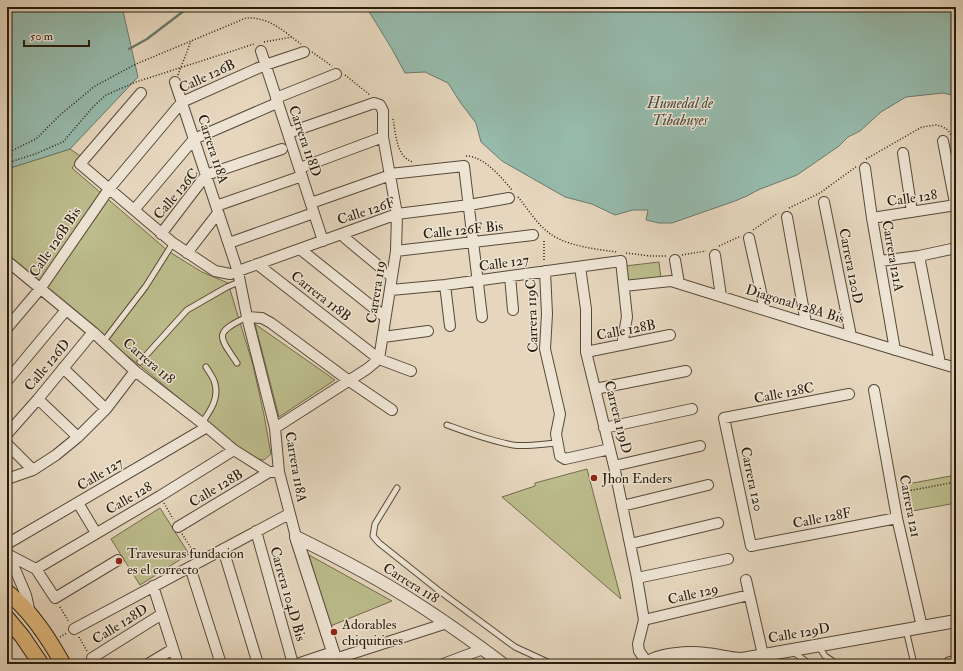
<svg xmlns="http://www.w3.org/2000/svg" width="963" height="671" font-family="'IM FELL Double Pica',serif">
<rect width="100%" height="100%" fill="#e5d6bd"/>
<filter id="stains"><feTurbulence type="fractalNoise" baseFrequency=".005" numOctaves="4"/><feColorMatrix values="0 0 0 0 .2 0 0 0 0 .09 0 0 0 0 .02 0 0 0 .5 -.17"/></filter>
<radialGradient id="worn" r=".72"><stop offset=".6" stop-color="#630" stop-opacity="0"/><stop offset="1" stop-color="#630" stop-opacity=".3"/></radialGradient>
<!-- green -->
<path fill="#bcbc8c" stroke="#726c4c" d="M 70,149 L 82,157 L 72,168 L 168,251 L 202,272 L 228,283 L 253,365 L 264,415 L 271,454 L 264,460 L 256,459 L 237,447 L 148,372 L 79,318 L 7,257 L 7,169 Z
M 659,262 L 661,279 L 627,283 L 625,266 Z
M 255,324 L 335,380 L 279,417 Z
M 587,469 L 621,599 L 502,497 L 535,486 L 535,483 Z
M 956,475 L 956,503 L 907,512 L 902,485 Z
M 160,508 L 189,554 L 140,585 L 111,539 Z
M 309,555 L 392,601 L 328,627 Z"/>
<!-- water -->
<path fill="#96baac" stroke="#6a7b6c" d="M 7,7 L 131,7 L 123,11 L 138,77 L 70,149 L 7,169 Z
M 368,7 L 956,7 L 956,96 L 943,93 L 906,97 L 881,112 L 860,131 L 848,137 L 839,146 L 797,175 L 758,190 L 747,196 L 735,201 L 672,223 L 659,223 L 646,220 L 648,210 L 633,210 L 615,215 L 592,204 L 565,197 L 502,161 L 481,142 L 476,123 L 460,102 L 448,83 L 425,72 L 405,73 L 392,49 L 368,10 Z"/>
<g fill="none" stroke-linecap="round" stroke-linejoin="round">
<!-- stream -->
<path stroke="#6a7b6c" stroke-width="2.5" d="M 129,49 L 147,39 L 189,7"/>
<!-- service casing -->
<g stroke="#574a38" stroke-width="7">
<path id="service" d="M 107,337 L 146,286 L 173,243
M 140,362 L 187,310 L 227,287 L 239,282
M 237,363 C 219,336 213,333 247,317
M 202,423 C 210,411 219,399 215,384 C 214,378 209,372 206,367
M 447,425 C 469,433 490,441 513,445 C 527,447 542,444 557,443
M 397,488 L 375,524 L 373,536 L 379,543 L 438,590 L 515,647 L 552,664
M 906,630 L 914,664
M 819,647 L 825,656 L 837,664
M 793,652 L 810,664
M 948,660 L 956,658"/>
</g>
<!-- minor casing -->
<g stroke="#574a38" stroke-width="12">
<path id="minor" d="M 261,51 L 323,241
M 175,82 L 238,272 L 247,317 L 275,428 L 279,472 L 296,537
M 141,93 L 80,164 L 173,243 L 215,271 L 230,274 L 397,214 L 469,205 L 509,198
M 276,98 L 336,74
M 943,141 L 956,208
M 903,153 L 912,212
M 300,168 L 383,137
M 865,168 L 872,218 L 895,350
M 390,174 L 464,166 L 482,317
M 824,202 L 851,336
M 311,203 L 385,177
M 216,206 L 302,176
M 134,210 L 194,139 L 277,103
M 787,217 L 806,323
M 872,218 L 956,205
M 161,234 L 206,175 L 282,149
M 345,238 L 392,277
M 749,238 L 765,310
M 229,243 L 308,215
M 300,249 L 385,317
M 396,251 L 533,235
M 187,253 L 218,213
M 715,255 L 721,296
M 919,256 L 940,363
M 675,260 L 679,283
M 7,261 L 93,332 L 135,371 L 202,423 L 234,450 L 269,472 L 279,472
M 880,261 L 919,256 L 956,248
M 257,264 L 379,359 L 411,371
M 580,267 L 586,309 L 586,352 L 614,466 L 637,578 L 644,620 L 638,644 L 639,651 L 644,658 L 648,662
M 545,271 L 547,314 L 545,349 L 560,414 L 556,434 L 560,456 L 565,459 L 610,449
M 510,276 L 513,310
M 445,285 L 450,326
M 624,286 L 671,281 L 806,323 L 956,368
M 391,290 L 445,285 L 621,261 L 627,317 L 622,345
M 247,317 L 262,318 L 271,323 L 348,380 L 392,410
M 7,328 L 40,289 L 109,189 L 182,102 L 265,65 L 304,52
M 383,337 L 428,331
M 586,352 L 670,335
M 63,368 L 106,409
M 7,381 L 66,310
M 595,389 L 686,371
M 874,390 L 897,518 L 922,627
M 849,394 L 724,418 L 751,546 L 897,518
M 38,399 L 78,437
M 275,428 L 367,369 L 379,359 L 396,251 L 397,214 L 383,137 L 383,111 L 380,105 L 374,103 L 288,133
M 604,428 L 692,409
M 7,434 L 38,399 L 93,332
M 7,444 L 33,470
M 614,466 L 700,446
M 7,479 L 33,470 L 56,455 L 78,437 L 106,409 L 135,371
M 78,503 L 96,533
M 622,506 L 708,485
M 178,527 L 269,472
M 256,531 L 293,664
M 7,544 L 207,427
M 630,544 L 718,523
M 223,549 L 258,664
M 8,553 L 26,595 L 30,613
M 9,555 L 36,569 L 55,598 L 118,560
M 190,567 L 221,664
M 36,569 L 160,496 L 234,450
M 637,578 L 728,559
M 746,580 L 763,655
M 153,586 L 178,664
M 644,620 L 749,595
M 74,629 L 289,514
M 92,658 L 162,614
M 335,659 L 447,623
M 148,664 L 173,649
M 297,664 L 333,652
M 443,664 L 483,649"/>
</g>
<!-- tertiary casing -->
<g stroke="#574a38" stroke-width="14">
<path id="tertiary" d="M 296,537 C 337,557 378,578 416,603 C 446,622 475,643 503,664
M 296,537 L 337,664
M 646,664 C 657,653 691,652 706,654 C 718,655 730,659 742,659 L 956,621"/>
</g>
<!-- primary casing -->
<g stroke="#281c0b" stroke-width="17">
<path id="primary" d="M 7,592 C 31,611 48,637 63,664
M 7,618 L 22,636 L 41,664"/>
</g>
<!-- path -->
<path stroke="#281c0b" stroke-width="1.5" stroke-dasharray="1 2" stroke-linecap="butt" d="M 264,42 L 292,37
M 312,52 L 332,66
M 178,75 L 191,41
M 345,75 L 370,95
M 393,119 C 396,134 396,157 413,162
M 7,153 L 36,139 L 60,115 L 95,86 L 136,64 L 246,18 C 270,17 283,31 301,44
M 466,156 C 484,156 501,177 512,190
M 866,159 L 922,127 L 936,125 L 941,126 L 948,130 L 951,135
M 7,163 L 35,154 L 63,142 L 93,107 L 106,95 L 136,82 L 254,44
M 518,197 C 528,209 537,224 549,233 C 566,246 595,249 617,252
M 789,208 L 820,193 L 857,166
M 753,230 L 778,213
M 544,241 L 544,261
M 719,246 L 741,236
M 626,253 L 650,256 L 666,256
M 682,255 L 706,251
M 902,492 L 956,482
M 164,503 L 173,519
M 182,534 L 195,554
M 60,607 L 69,622
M 60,637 L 67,633
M 79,637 L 87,651"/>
<!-- service -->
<use href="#service" stroke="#eee4d4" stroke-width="5"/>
<!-- minor -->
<use href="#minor" stroke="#eee4d4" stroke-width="10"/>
<!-- tertiary -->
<use href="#tertiary" stroke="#eee4d4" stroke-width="12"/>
<!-- primary -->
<use href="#primary" stroke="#e2bb7e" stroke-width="15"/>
</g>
<!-- markers -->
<g fill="#8f2418" stroke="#eee4d4" stroke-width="1.5">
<circle cx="594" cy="478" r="4"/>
<circle cx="119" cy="561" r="4"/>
<circle cx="334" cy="632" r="4"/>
</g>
<g text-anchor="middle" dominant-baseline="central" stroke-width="3" stroke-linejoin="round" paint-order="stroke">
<!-- street labels -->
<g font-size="14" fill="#281c0b" stroke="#eee4d4">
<text transform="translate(207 76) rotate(-25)">Calle 126B</text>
<text transform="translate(305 141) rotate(71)">Carrera 118D</text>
<text transform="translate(213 149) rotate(72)">Carrera 118A</text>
<text transform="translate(176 194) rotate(-50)">Calle 126C</text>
<text transform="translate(912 198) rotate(-8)">Calle 128</text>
<text transform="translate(366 211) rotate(-18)">Calle 126F</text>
<text transform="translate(463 230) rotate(-6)">Calle 126F Bis</text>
<text transform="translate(55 242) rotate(-56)">Calle 126B Bis</text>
<text transform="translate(893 256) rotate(80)">Carrera 121A</text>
<text transform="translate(504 263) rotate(-8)">Calle 127</text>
<text transform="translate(851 266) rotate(79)">Carrera 120D</text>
<text transform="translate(376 292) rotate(-81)">Carrera 119</text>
<text transform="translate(321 296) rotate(38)">Carrera 118B</text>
<text transform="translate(795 304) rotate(17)">Diagonal 128A Bis</text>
<text transform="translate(532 316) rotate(-92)">Carrera 119C</text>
<text transform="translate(626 330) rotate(-11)">Calle 128B</text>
<text transform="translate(149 361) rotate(40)">Carrera 118</text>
<text transform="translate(47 365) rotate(-50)">Calle 126D</text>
<text transform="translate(784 393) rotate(-11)">Calle 128C</text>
<text transform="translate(618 417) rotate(76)">Carrera 119D</text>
<text transform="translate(296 467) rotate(80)">Carrera 118A</text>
<text transform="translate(100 474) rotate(-31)">Calle 127</text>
<text transform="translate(752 479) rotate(78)">Carrera 120</text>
<text transform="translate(216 488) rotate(-31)">Calle 128B</text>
<text transform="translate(129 498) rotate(-30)">Calle 128</text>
<text transform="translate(910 506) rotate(79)">Carrera 121</text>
<text transform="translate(822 518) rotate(-11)">Calle 128F</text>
<text transform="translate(411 583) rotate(32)">Carrera 118</text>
<text transform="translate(288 594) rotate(74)">Carrera 104D Bis</text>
<text transform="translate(693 594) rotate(-13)">Calle 129</text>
<text transform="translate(120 624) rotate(-32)">Calle 128D</text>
<text transform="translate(799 633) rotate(-10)">Calle 129D</text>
</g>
<!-- poi labels -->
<g font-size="14" fill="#281c0b" stroke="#eee4d4" text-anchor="start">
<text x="602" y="478">Jhon Enders</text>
<text x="127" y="553">Travesuras fundacion<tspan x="127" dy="16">es el correcto</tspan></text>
<text x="342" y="624">Adorables<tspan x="342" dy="16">chiquitines</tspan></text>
</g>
<!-- water labels -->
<g font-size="15" font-style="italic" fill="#494b3b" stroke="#eee4d4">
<text x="680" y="103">Humedal de<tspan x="680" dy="17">Tibabuyes</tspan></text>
</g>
</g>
<!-- margin -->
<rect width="963" height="671" fill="none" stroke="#e5d6bd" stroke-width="24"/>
<rect x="8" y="8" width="947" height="655" fill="none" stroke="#281c0b" stroke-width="2"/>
<rect x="12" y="12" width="939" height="647" fill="none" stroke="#281c0b"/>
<!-- scale -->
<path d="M24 40v6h65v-6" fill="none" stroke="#281c0b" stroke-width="2"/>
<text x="30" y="40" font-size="12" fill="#281c0b" stroke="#eee4d4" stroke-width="3" paint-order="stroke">50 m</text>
<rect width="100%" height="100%" filter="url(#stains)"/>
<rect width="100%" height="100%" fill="url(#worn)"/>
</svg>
